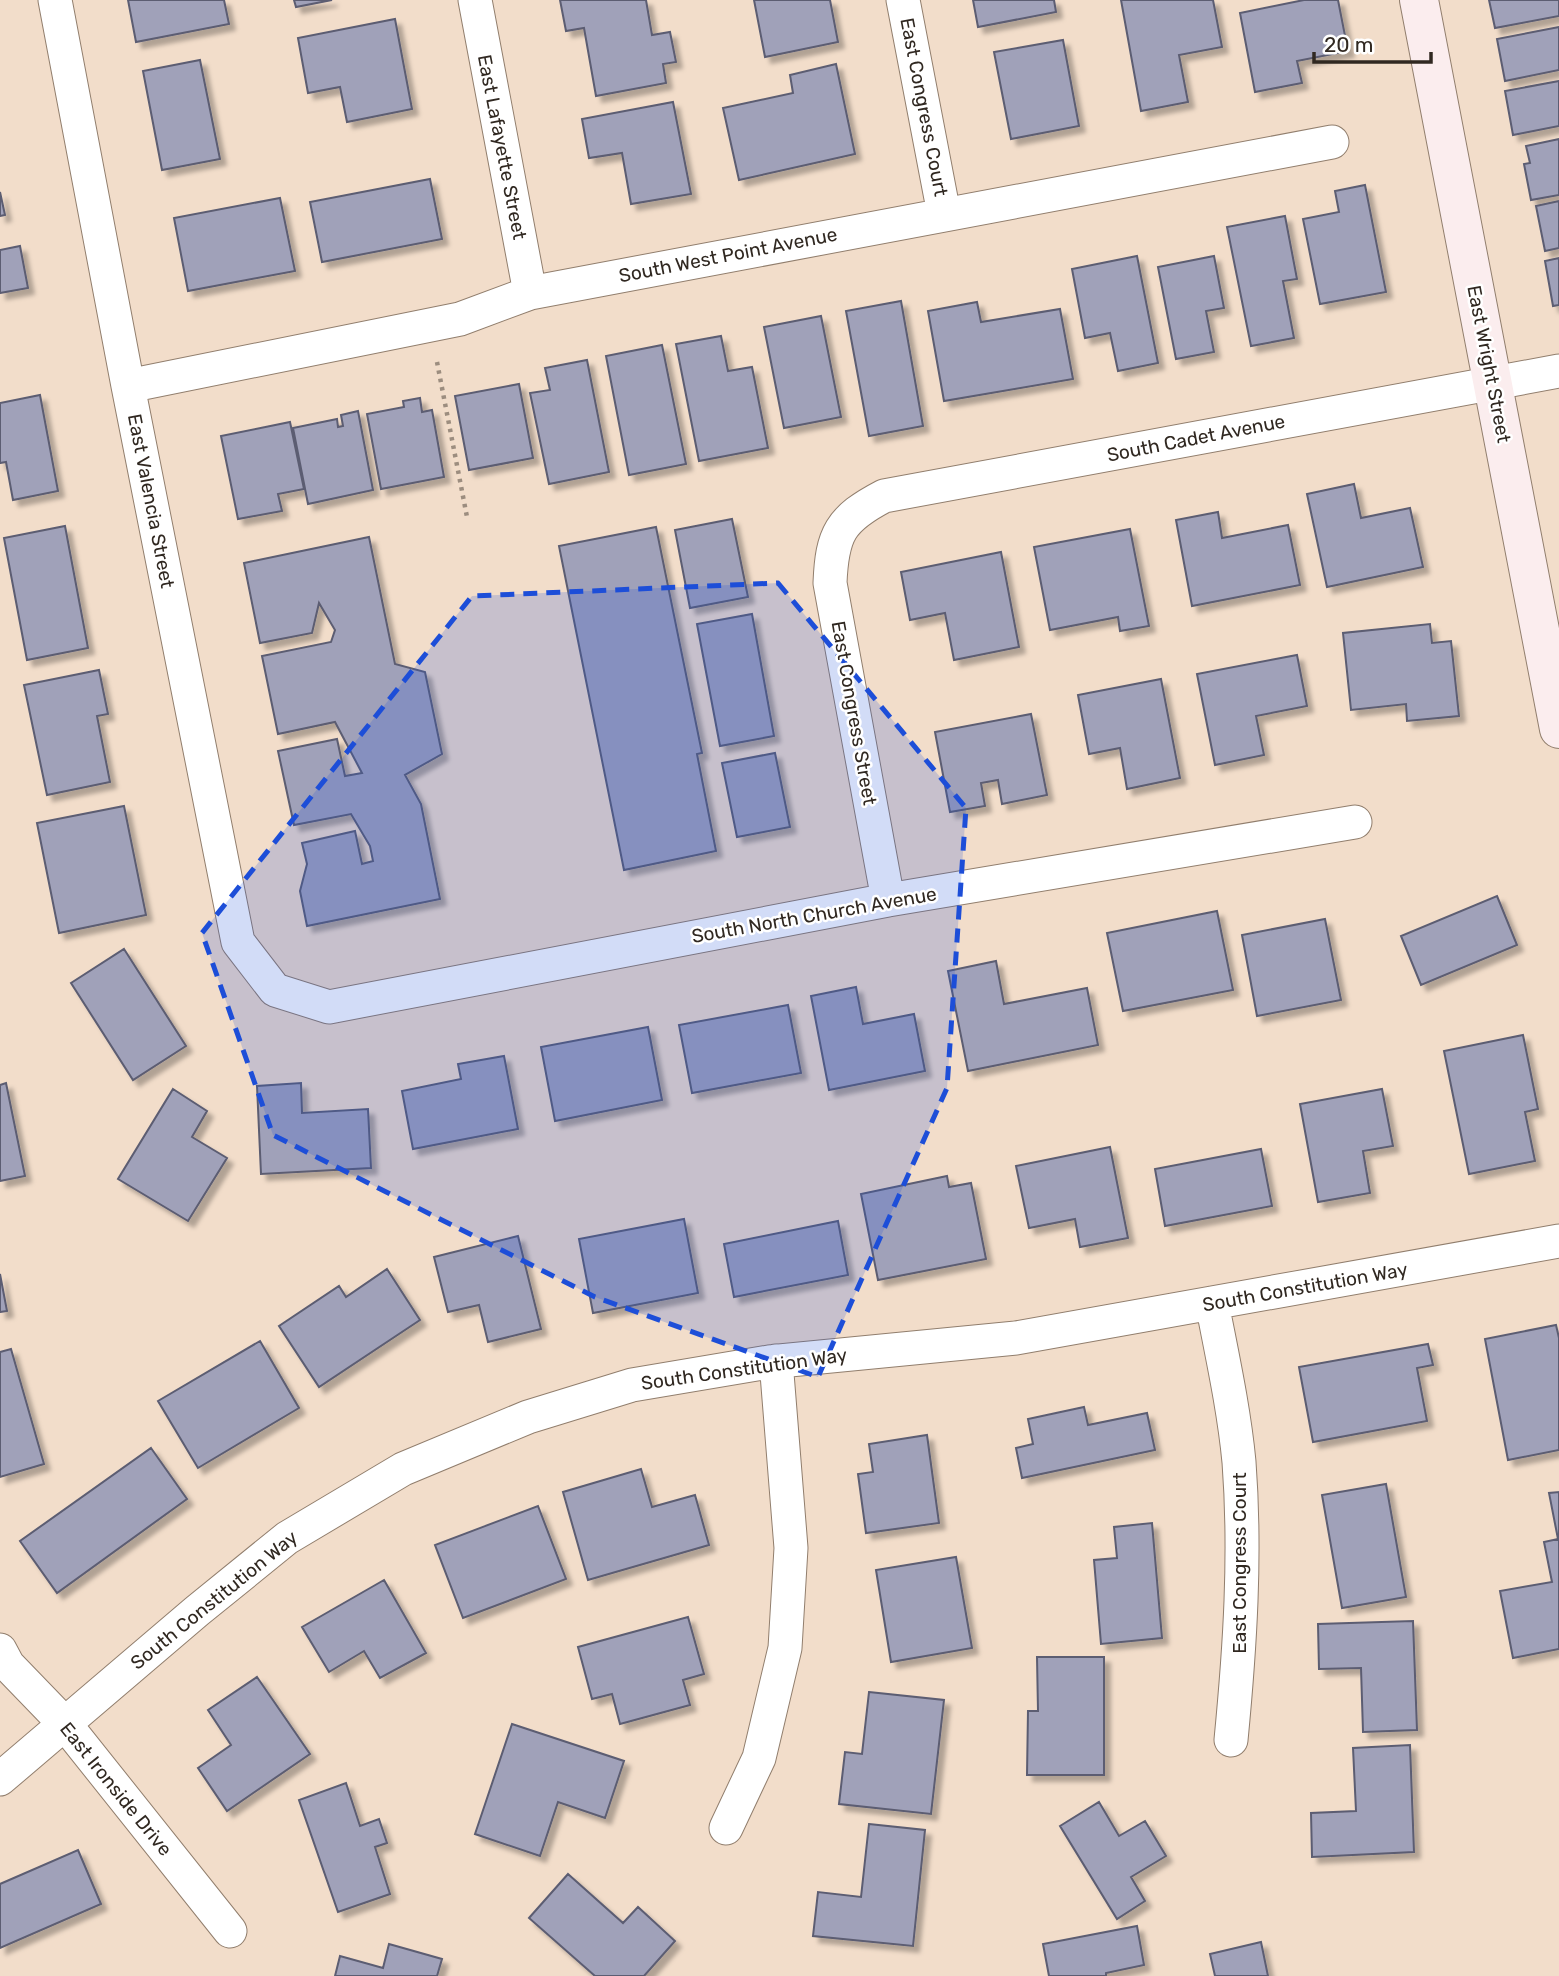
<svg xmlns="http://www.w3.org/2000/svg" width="1559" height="1976" font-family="Rubik,sans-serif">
<defs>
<filter id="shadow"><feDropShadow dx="6" dy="6" stdDeviation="2" flood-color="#0004"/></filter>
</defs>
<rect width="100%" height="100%" fill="#f2ddca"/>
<!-- building -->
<path fill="#a0a1b9" stroke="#5c5d72" stroke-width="2" filter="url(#shadow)" d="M 128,0 L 224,0 L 229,24 L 136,42 Z
M 294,0 L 332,0 L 296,7 Z
M 560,0 L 646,0 L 652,35 L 670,32 L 676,62 L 663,64 L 666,83 L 596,96 L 584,28 L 566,31 Z
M 754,0 L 830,0 L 838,42 L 765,57 Z
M 973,0 L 1054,0 L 1056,12 L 978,27 Z
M 1121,0 L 1213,0 L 1222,47 L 1179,55 L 1188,102 L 1141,111 Z
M 1304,0 L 1338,0 L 1348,51 L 1297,61 L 1302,83 L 1255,92 L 1240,13 Z
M 1489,0 L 1559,0 L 1559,16 L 1495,28 Z
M 395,19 L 412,109 L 347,122 L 340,87 L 308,93 L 298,38 Z
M 1559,27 L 1559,70 L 1505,81 L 1497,39 Z
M 1063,40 L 1079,126 L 1011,139 L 994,52 Z
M 200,60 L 220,159 L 162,170 L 143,71 Z
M 836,64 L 855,154 L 739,180 L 723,108 L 793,93 L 790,75 Z
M 1559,81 L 1559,126 L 1513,135 L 1505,91 Z
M 673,102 L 691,194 L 631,204 L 622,153 L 589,158 L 582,119 Z
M 1559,139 L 1559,195 L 1531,200 L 1524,164 L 1530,163 L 1526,146 Z
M 430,179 L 442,239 L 322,262 L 310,202 Z
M 1365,185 L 1386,292 L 1320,304 L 1303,219 L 1339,212 L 1335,191 Z
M 0,192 L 5,215 L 0,216 Z
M 280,198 L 295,271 L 188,291 L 174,218 Z
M 1559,201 L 1559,248 L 1545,251 L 1536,206 Z
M 1285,216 L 1297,279 L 1283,281 L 1294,338 L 1251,346 L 1227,227 Z
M 20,246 L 28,288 L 0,293 L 0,250 Z
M 1137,256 L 1158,363 L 1118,371 L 1110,333 L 1085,338 L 1072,269 Z
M 1214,256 L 1224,308 L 1206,311 L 1214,352 L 1176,359 L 1158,267 Z
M 1559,258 L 1559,305 L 1553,306 L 1545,261 Z
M 901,301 L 923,426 L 869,436 L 846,311 Z
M 977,302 L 981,322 L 1060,309 L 1073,379 L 944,401 L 928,311 Z
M 821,316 L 841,417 L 784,428 L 764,327 Z
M 721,336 L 728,371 L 752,367 L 768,448 L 699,461 L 676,344 Z
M 662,345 L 686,464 L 629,475 L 606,356 Z
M 587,360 L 609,472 L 549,484 L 530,393 L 550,390 L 545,368 Z
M 519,384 L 533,458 L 469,470 L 455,396 Z
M 40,395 L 58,491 L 13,500 L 6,462 L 0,463 L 0,403 Z
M 420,398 L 422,412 L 432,410 L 444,477 L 381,489 L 367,414 L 404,407 L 403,401 Z
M 358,411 L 373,490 L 308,504 L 293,428 L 337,419 L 338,427 L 343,426 L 341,415 Z
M 290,422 L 304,489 L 278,494 L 282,511 L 238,519 L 221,436 Z
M 1354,484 L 1361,518 L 1410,508 L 1423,567 L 1327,587 L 1307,494 Z
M 1218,512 L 1222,538 L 1288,525 L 1300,585 L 1192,606 L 1176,520 Z
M 732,519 L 748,597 L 690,608 L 675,530 Z
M 65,526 L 88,648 L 27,660 L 4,538 Z
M 656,527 L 702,753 L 697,754 L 716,851 L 624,870 L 559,546 Z
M 1130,529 L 1149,626 L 1120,631 L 1118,617 L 1050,630 L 1034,547 Z
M 369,537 L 395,664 L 425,672 L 442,754 L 405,775 L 421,804 L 440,899 L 307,926 L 300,891 L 307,864 L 302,843 L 355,831 L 362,864 L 373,861 L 370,846 L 351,814 L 294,825 L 278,751 L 337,739 L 345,776 L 362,773 L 335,722 L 278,734 L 262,656 L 331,642 L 335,630 L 319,603 L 312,633 L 260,643 L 244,563 Z
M 1001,552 L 1019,647 L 954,660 L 945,613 L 910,620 L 901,572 Z
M 752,614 L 774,736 L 720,746 L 697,624 Z
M 1430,624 L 1432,643 L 1451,641 L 1459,716 L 1407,721 L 1406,704 L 1351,710 L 1343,633 Z
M 1297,655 L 1307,706 L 1256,716 L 1264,755 L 1215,765 L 1197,674 Z
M 99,670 L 108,714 L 97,716 L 110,782 L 47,795 L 24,685 Z
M 1161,679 L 1180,778 L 1127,789 L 1120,748 L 1089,754 L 1078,695 Z
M 1031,714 L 1047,795 L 1002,804 L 998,780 L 981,783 L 985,806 L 950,812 L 935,732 Z
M 775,753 L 790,827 L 737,837 L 722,763 Z
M 124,806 L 146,915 L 59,933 L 37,823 Z
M 1497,896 L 1517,945 L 1421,985 L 1401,936 Z
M 1217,911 L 1233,990 L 1123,1011 L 1107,933 Z
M 1325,919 L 1341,1000 L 1257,1016 L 1242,935 Z
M 124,949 L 186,1046 L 133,1080 L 71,983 Z
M 996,961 L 1004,1004 L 1087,988 L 1098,1045 L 968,1071 L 948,971 Z
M 856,987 L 863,1024 L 914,1014 L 925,1071 L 829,1090 L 811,996 Z
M 788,1005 L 801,1073 L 692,1093 L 679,1025 Z
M 648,1027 L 662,1100 L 555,1121 L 541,1047 Z
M 1523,1035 L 1538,1109 L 1525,1112 L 1535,1161 L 1469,1174 L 1444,1051 Z
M 504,1056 L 518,1129 L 413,1149 L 402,1091 L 461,1079 L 458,1064 Z
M 6,1083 L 25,1176 L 0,1181 L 0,1085 Z
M 301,1083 L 302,1113 L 368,1109 L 371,1168 L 261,1174 L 257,1086 Z
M 173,1089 L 207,1111 L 192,1137 L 227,1158 L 188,1221 L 118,1179 Z
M 1382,1089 L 1393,1146 L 1363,1151 L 1370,1193 L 1318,1202 L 1300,1104 Z
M 1110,1147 L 1128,1238 L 1080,1247 L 1075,1219 L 1029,1228 L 1016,1166 Z
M 1261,1149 L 1272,1206 L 1165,1226 L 1155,1169 Z
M 947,1176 L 949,1187 L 971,1183 L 986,1259 L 878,1280 L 861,1194 Z
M 684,1219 L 698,1293 L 593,1313 L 579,1239 Z
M 838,1221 L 848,1275 L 734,1297 L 724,1244 Z
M 518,1236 L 541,1329 L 488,1342 L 479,1305 L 448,1312 L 434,1257 Z
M 387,1269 L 420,1320 L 319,1387 L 279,1326 L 339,1286 L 346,1297 Z
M 0,1274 L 7,1311 L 0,1312 Z
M 1556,1325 L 1559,1338 L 1559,1450 L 1508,1460 L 1485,1339 Z
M 260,1341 L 299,1408 L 198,1468 L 158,1401 Z
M 1428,1344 L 1433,1365 L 1417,1368 L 1427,1421 L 1313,1442 L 1299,1367 Z
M 11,1349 L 44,1464 L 0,1477 L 0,1352 Z
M 1084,1407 L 1088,1425 L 1147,1413 L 1155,1450 L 1022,1478 L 1016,1448 L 1033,1444 L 1028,1419 Z
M 927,1435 L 939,1523 L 866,1533 L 858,1474 L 873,1472 L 869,1444 Z
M 151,1448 L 187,1499 L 57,1593 L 20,1541 Z
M 641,1469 L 652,1507 L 695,1495 L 709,1545 L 588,1580 L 563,1492 Z
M 1386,1484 L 1406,1597 L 1342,1608 L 1322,1495 Z
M 1559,1492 L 1559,1649 L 1513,1658 L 1500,1591 L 1552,1582 L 1544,1542 L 1558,1539 L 1549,1493 Z
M 538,1506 L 566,1579 L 463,1618 L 435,1545 Z
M 1152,1523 L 1162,1638 L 1101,1644 L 1094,1560 L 1117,1558 L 1114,1527 Z
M 956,1557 L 972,1648 L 891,1662 L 876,1570 Z
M 384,1580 L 426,1653 L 380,1678 L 364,1651 L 329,1672 L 302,1627 Z
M 688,1617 L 704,1674 L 683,1680 L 690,1705 L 620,1724 L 612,1694 L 592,1699 L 578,1647 Z
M 1413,1621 L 1417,1730 L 1363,1732 L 1361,1668 L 1319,1669 L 1318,1624 Z
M 1037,1657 L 1104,1657 L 1104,1775 L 1027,1775 L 1028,1711 L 1038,1711 Z
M 257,1677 L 310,1754 L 227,1811 L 198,1768 L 231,1745 L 208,1710 Z
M 869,1692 L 944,1700 L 931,1814 L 839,1804 L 845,1752 L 862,1754 Z
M 512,1724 L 624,1761 L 605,1818 L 558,1802 L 540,1856 L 475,1834 Z
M 1410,1745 L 1414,1852 L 1312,1857 L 1311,1813 L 1356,1811 L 1353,1748 Z
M 346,1783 L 360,1826 L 379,1819 L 387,1843 L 375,1847 L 390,1894 L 338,1912 L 299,1800 Z
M 1099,1802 L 1119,1836 L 1145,1821 L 1166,1856 L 1131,1877 L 1145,1901 L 1117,1919 L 1060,1826 Z
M 869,1824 L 925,1830 L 913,1946 L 813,1936 L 818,1892 L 861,1897 Z
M 78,1850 L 101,1904 L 0,1948 L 0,1884 Z
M 568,1874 L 623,1923 L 638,1907 L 675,1941 L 644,1976 L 595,1976 L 529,1918 Z
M 1137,1926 L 1144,1965 L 1106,1973 L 1106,1976 L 1049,1976 L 1043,1944 Z
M 1261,1942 L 1268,1976 L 1215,1976 L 1210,1954 Z
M 389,1944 L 442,1959 L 437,1976 L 335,1976 L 340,1956 L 383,1968 Z"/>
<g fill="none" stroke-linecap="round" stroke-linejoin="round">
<!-- street casing -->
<g stroke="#917e6d" stroke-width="35">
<path id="street" d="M 55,0 L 128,386 L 238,942 L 275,990 L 329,1007 L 888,900 L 1355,822
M 475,0 L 530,293
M 903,0 L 944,214
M 128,386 L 460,319 L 530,293 L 1332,142
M 888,900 L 830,583 C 832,534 840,519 884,496 L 1559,371
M 1212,1303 C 1222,1355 1234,1409 1239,1462 C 1246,1555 1240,1647 1231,1740
M 0,1650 L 8,1665 L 65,1724 L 230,1931
M 0,1779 L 197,1611 L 287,1538 L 403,1469 L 528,1417 L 632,1385 L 769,1362 L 1016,1338 L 1559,1241
M 726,1828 L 759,1758 L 785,1648 L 791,1548 L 776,1361"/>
</g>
<!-- secondary casing -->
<g stroke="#917e6d" stroke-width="40">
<path id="secondary" d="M 1419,0 L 1559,729"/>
</g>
<!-- path -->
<path stroke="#9c8d7f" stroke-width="4.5" stroke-dasharray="3.5 5" stroke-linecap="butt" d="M 437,362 L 467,517"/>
<!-- street -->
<use href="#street" stroke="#fff" stroke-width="33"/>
<!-- secondary -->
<use href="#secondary" stroke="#fbedee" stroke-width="38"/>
</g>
<!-- marked area -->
<path fill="#1d4ed8" fill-opacity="0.2" stroke="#1d4ed8" stroke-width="5" stroke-dasharray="14 9" stroke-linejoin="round" d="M 778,583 L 966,808 L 947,1088 L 818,1377 L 595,1297 L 273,1135 L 202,933 L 472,596 Z"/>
<g text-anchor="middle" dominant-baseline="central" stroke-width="5" stroke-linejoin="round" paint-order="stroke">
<!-- street labels -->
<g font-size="19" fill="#302821" stroke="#fff">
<text transform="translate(924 107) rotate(79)">East Congress Court</text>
<text transform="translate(502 147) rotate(79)">East Lafayette Street</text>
<text transform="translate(728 255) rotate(-11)">South West Point Avenue</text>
<text transform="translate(1489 364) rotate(79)">East Wright Street</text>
<text transform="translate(1196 438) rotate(-11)">South Cadet Avenue</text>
<text transform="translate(151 501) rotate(79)">East Valencia Street</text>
<text transform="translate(854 713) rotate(80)">East Congress Street</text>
<text transform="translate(814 915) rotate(-10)">South North Church Avenue</text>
<text transform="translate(1305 1287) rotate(-10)">South Constitution Way</text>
<text transform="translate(744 1369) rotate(-8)">South Constitution Way</text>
<text transform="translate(1239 1563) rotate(-90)">East Congress Court</text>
<text transform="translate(214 1600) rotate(-39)">South Constitution Way</text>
<text transform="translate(116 1789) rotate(51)">East Ironside Drive</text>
</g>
</g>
<!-- scale -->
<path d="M1314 52v10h117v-10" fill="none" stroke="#302821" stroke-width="3.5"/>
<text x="1324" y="52" font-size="21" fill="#302821" stroke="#ffffff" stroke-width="5" paint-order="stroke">20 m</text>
</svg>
